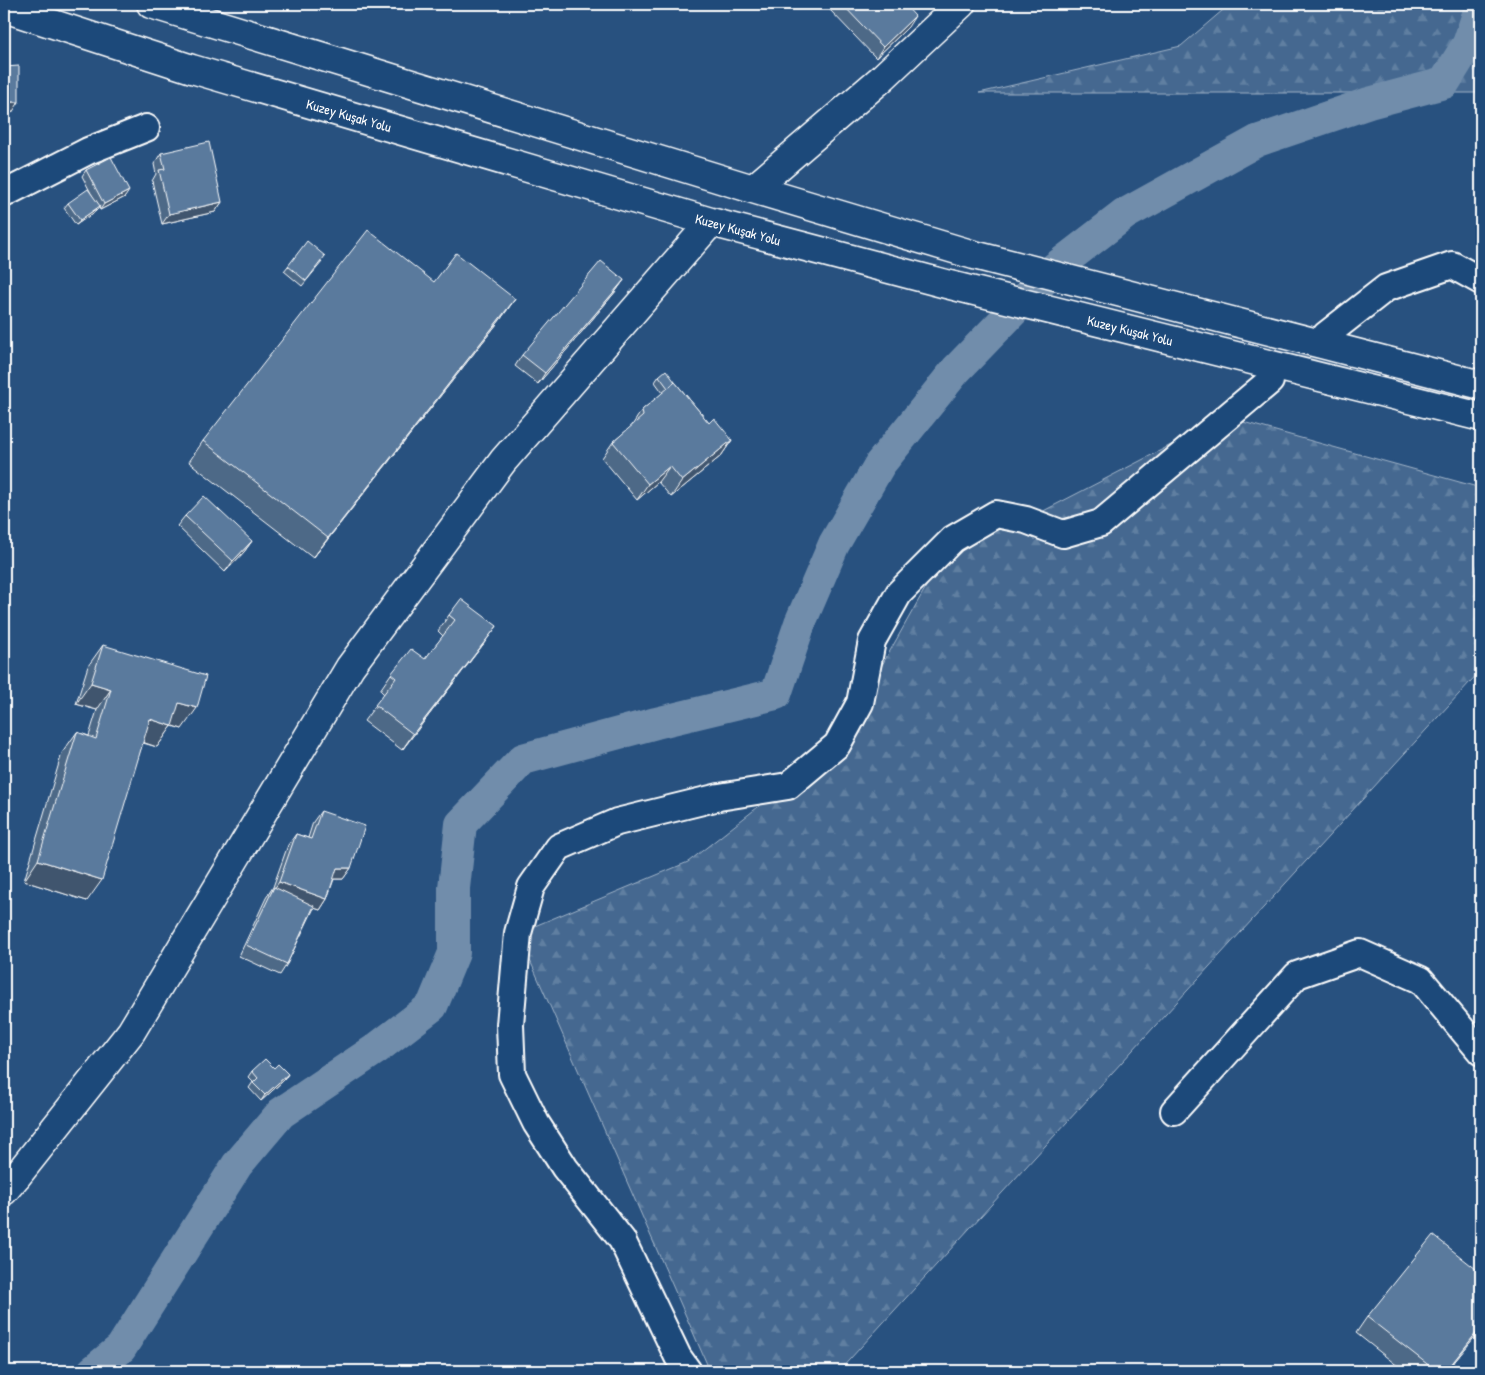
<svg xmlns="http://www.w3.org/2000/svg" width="1485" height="1375" font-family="'Patrick Hand',sans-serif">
<defs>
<pattern id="forest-firs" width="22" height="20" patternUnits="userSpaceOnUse" patternTransform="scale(1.25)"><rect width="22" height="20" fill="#446890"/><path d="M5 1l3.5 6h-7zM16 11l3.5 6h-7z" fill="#607fa1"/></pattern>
</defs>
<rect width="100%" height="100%" fill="#28517f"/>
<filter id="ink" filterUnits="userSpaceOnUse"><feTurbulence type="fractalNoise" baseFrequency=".02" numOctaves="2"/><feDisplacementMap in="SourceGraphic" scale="10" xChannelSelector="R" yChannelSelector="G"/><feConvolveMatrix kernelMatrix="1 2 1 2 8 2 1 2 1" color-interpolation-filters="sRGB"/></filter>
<g filter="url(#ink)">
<!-- forest -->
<path fill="url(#forest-firs)" stroke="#a2b4c8" d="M 1230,4 L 1481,4 L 1481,93 L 979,93 L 1181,46 Z
M 1225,417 L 1481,488 L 1481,670 L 839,1371 L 710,1371 L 518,933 L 688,862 L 837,745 L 953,539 L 1026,520 Z"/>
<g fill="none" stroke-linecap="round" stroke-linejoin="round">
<!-- canal -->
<path stroke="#718dab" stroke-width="32" d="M 93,1371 L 121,1348 L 237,1165 L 281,1113 L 376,1049 L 432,1006 L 454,953 L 454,888 L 461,824 L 523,759 L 656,723 L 776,694 L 800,623 L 834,544 L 880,464 L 956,370 L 1055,268 L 1125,214 L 1257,141 L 1369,103 L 1444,83 L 1468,44 L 1481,5"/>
<!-- street-tunnel -->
<path stroke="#486b92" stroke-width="26" stroke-dasharray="26 13" stroke-linecap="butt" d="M 1270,380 L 1326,335"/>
<!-- street casing -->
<g stroke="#fff" stroke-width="30">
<path id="street" d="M 4,194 L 88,151 L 146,128
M 1326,335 L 1386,288 L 1452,265 L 1481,281
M 1174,1111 L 1297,975 L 1360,953 L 1421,980 L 1481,1052
M 688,1371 L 678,1357 L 622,1240 L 565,1168 L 536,1123 L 512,1074 L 510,1025 L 518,933 L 531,887 L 559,847 L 617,822 L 719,797 L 788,786 L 837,745 L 860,703 L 872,641 L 899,593 L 953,539 L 996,514 L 1026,520 L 1063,534 L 1101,523 L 1270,381"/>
</g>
<!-- secondary casing -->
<g stroke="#fff" stroke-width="31">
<path id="secondary" d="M 151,4 L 753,189 L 974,255 L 1481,385
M 4,8 L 192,69 L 711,222 L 946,284 L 1481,417
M 753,189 L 881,79 L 961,4
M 4,1191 L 16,1177 L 131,1032 L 350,667 L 503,461 L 711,222"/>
</g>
<!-- street -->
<use href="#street" stroke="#1f4a7a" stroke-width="26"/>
<!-- secondary -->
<use href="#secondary" stroke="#1f4a7a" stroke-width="28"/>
</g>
<!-- wall -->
<path fill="#4d6987" stroke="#fff" d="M 835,4 L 904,4 L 908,27 L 876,58 L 830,10 Z
M 161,153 L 222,202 L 215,212 L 162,224 L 152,181 L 156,174 L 154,164 Z
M 86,170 L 125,197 L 100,210 L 99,207 L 96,211 L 76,225 L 64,208 L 68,203 L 93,197 L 82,176 Z
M 322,262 L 302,286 L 284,271 L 288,266 Z
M 624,280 L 616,291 L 538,384 L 515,366 L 522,355 Z
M 434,282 L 515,299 L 500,320 L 313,558 L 189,462 L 203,441 Z
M 659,376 L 675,382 L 709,423 L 732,440 L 721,456 L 671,497 L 658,482 L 637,500 L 602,458 L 613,442 L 631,427 L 642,410 L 663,393 L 655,382 Z
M 185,516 L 252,541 L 244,552 L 225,572 L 177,526 Z
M 449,615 L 485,642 L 402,750 L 364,721 L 384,694 L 380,690 L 391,674 L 425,659 L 443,636 L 438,631 Z
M 103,645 L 182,729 L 172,726 L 157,747 L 143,743 L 87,901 L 24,881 L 62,753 L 77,732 L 89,736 L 97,710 L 76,704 L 88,666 Z
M 321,811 L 351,868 L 343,879 L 334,879 L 327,899 L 320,910 L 314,908 L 287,964 L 280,975 L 239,956 L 266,898 L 273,887 L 288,845 L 296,834 L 308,838 L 313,822 Z
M 274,1068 L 288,1074 L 284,1080 L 261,1101 L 249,1088 L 253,1082 L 248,1077 L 252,1071 Z
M 1481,1273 L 1481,1329 L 1447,1371 L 1404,1371 L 1356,1333 L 1367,1317 Z"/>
<!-- shaded-wall -->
<path fill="#3f556e" stroke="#fff" d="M 915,16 L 908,27 L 876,58 L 883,47 Z
M 4,102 L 19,102 L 12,113 L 4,113 Z
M 129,191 L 125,197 L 100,210 L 104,204 Z
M 222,202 L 215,212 L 162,224 L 169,214 Z
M 100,206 L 96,211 L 76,225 L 80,220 Z
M 624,280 L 616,291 L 538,384 L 545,373 Z
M 515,299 L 500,320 L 313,558 L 328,538 Z
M 732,440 L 721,456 L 671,497 L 682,481 Z
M 670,466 L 658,482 L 637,500 L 648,484 Z
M 252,541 L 244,552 L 225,572 L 233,561 Z
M 497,626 L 485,642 L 402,750 L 413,734 Z
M 91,683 L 111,689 L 97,710 L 76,704 Z
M 179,703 L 197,708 L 182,729 L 164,723 Z
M 150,719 L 172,726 L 157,747 L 136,740 Z
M 38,860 L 102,880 L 87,901 L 24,881 Z
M 337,868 L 351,868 L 343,879 L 330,879 Z
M 279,882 L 327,899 L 320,910 L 271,893 Z
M 288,1074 L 284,1080 L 261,1101 L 265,1095 Z
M 1481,1327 L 1481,1329 L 1447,1371 L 1446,1371 Z"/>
<!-- building -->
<path fill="#5a7a9d" stroke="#fff" d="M 842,4 L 904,4 L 915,16 L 883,47 Z
M 19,66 L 19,102 L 4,102 L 4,67 Z
M 209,142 L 222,202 L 169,214 L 159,170 L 165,169 L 161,153 Z
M 111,157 L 129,191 L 104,204 L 86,170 Z
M 88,189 L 100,206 L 80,220 L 68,203 Z
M 368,230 L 434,282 L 456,253 L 515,299 L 328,538 L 203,441 Z
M 307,241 L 325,256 L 306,281 L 288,266 Z
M 601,261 L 624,280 L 545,373 L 522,355 Z
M 666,370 L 675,382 L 668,388 L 659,376 Z
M 675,382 L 709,423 L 714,418 L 732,440 L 682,481 L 670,466 L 648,484 L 613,442 L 643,416 L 642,410 Z
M 204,496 L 252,541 L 233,561 L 185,516 Z
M 461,599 L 497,626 L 413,734 L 375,705 L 396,678 L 391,674 L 411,649 L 425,659 L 455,620 L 449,615 Z
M 103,645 L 206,676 L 197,708 L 179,703 L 172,726 L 150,719 L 102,880 L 38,860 L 77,732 L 96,739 L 111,689 L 91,683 Z
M 321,811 L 365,826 L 351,868 L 337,868 L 327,899 L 279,882 L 296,834 L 311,839 Z
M 274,887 L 314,906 L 287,964 L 246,945 Z
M 265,1059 L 274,1068 L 278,1064 L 288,1074 L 265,1095 L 253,1083 L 258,1078 L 252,1071 Z
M 1433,1235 L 1481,1273 L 1481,1327 L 1446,1371 L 1436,1371 L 1367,1317 Z"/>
</g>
<g text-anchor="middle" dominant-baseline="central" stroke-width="5" stroke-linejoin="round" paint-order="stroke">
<!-- street labels -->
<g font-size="14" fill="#fff" stroke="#1f4a7a">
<text transform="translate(349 115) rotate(16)">Kuzey Kuşak Yolu</text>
<text transform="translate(738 229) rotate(15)">Kuzey Kuşak Yolu</text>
<text transform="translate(1130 330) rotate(14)">Kuzey Kuşak Yolu</text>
</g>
</g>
<!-- margin -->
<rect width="1485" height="1375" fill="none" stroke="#1f4a7a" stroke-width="20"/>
<rect x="10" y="10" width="1465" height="1355" fill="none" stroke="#fff" stroke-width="2" filter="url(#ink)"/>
</svg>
